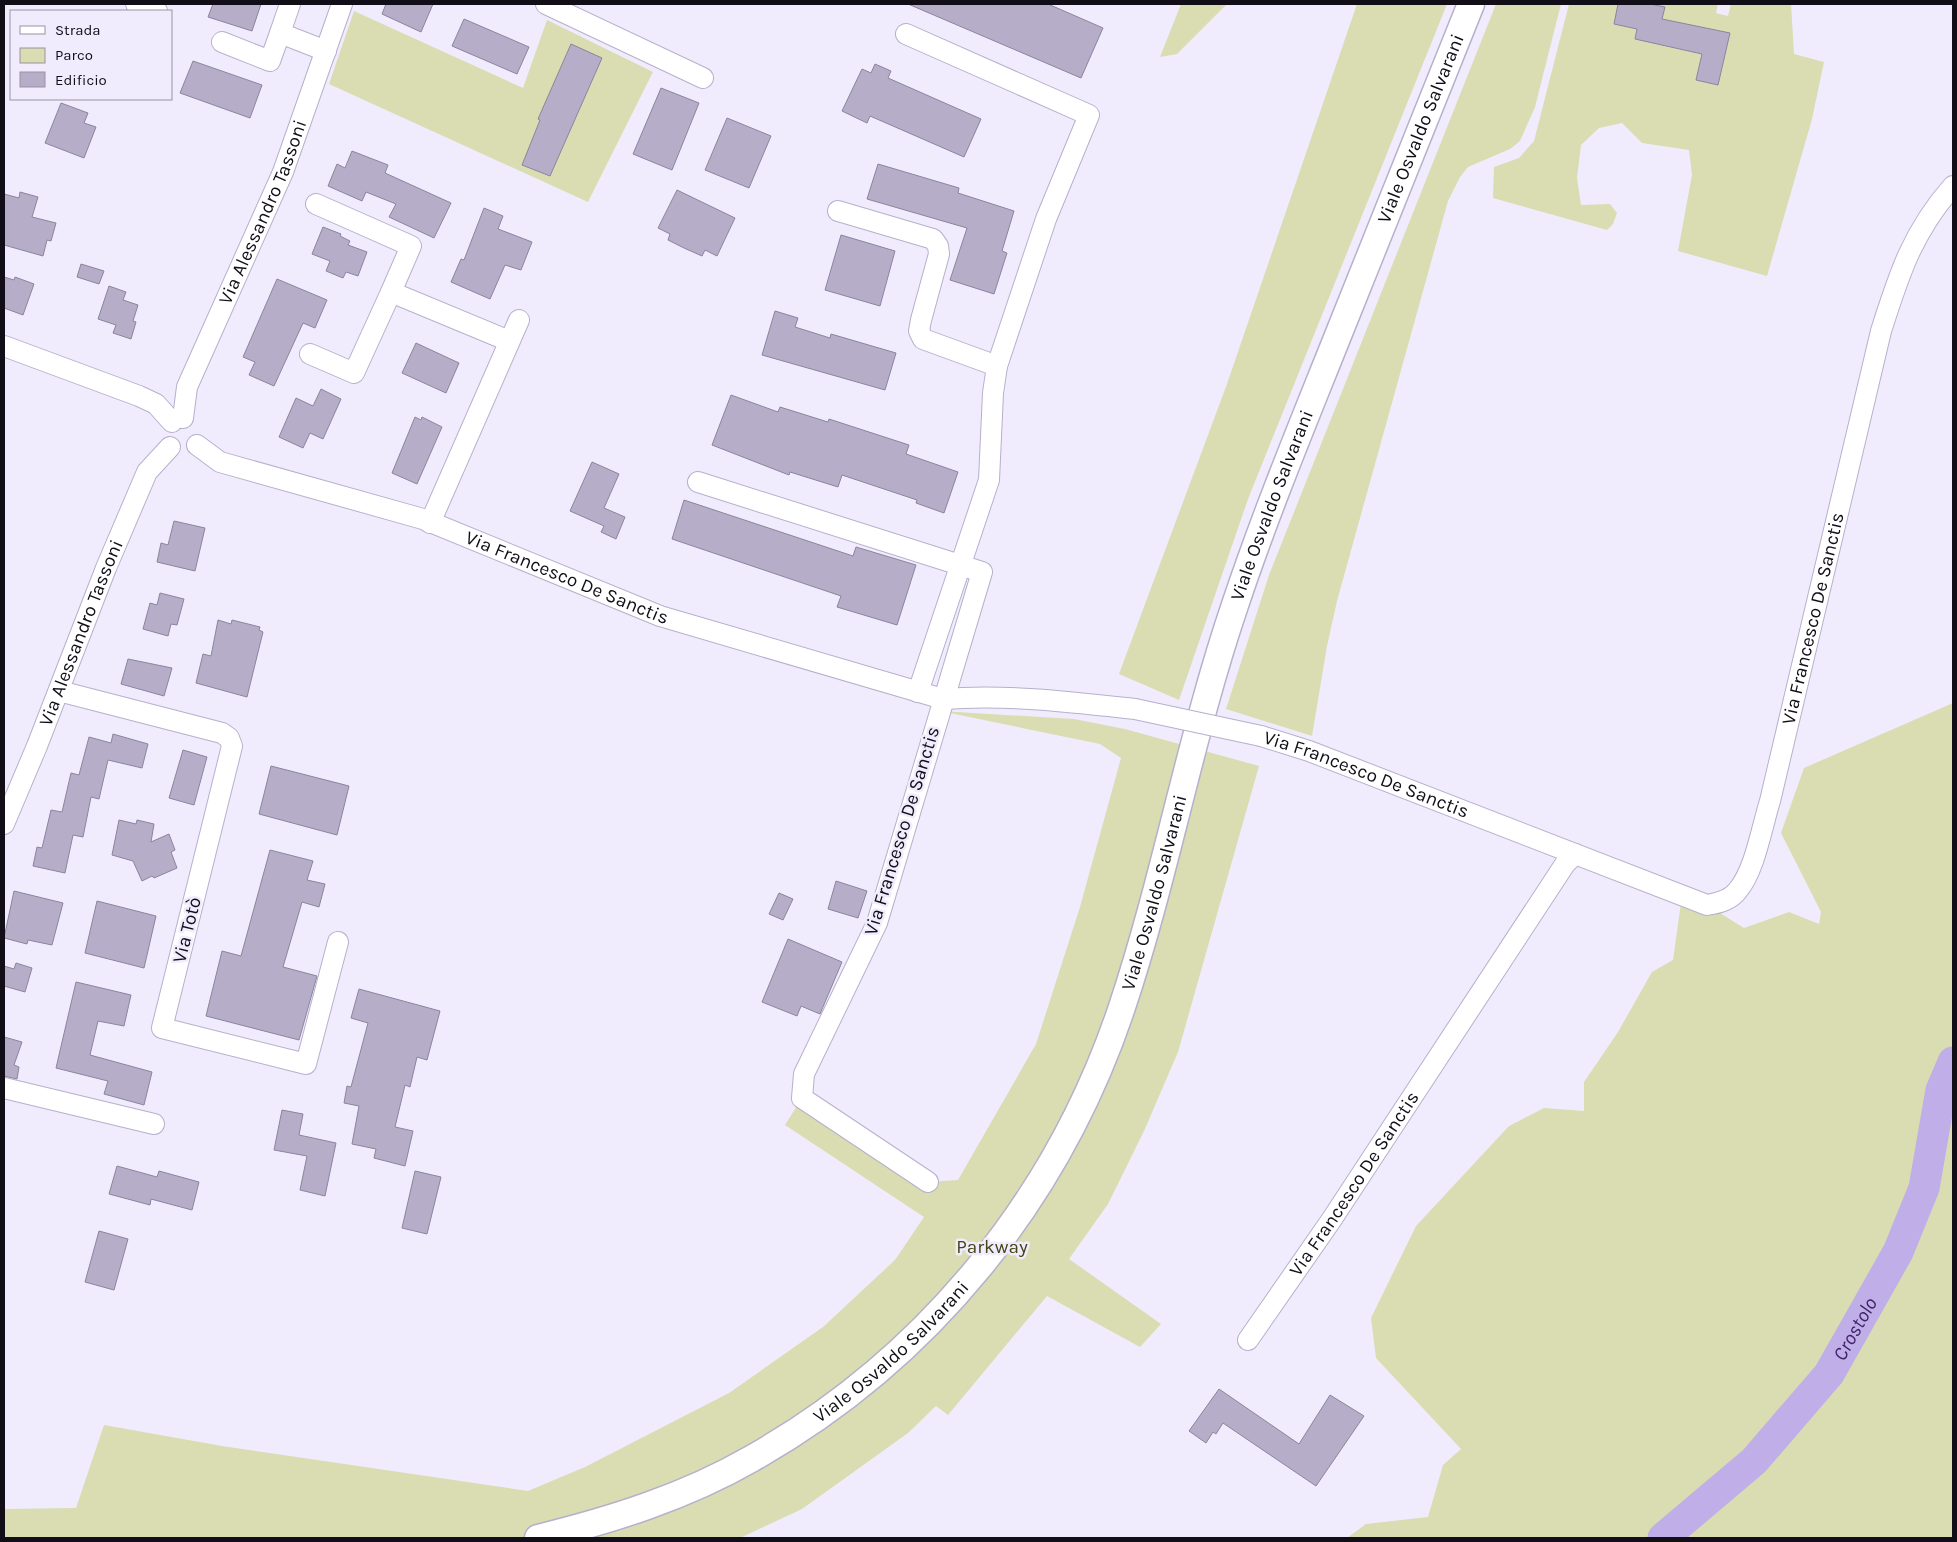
<svg xmlns="http://www.w3.org/2000/svg" width="1957" height="1542" font-family="Karla,sans-serif">
<rect width="100%" height="100%" fill="#f0ecfd"/>
<!-- green -->
<path fill="#d9ddb1" d="M 1181,4 L 1227,4 L 1177,54 L 1160,57 Z
M 1357,4 L 1447,4 L 1248,499 L 1179,700 L 1119,674 L 1227,384 Z
M 1496,4 L 1561,4 L 1535,107 L 1520,141 L 1510,149 L 1468,167 L 1460,177 L 1448,201 L 1337,601 L 1327,646 L 1312,736 L 1226,709 L 1269,575 Z
M 1569,4 L 1618,4 L 1614,24 L 1637,29 L 1636,39 L 1702,54 L 1696,80 L 1718,85 L 1730,34 L 1662,19 L 1665,7 L 1650,4 L 1718,4 L 1716,13 L 1728,16 L 1731,4 L 1791,4 L 1794,54 L 1824,62 L 1812,119 L 1767,276 L 1678,251 L 1692,175 L 1689,150 L 1642,143 L 1622,123 L 1599,128 L 1581,145 L 1577,178 L 1581,205 L 1610,204 L 1617,213 L 1613,224 L 1607,230 L 1493,198 L 1494,167 L 1519,158 L 1534,141 Z
M 354,11 L 523,88 L 547,20 L 653,72 L 588,202 L 329,84 Z
M 1953,703 L 1953,1538 L 1347,1538 L 1366,1524 L 1428,1517 L 1443,1465 L 1461,1449 L 1376,1358 L 1371,1318 L 1416,1226 L 1509,1126 L 1544,1108 L 1584,1111 L 1584,1082 L 1618,1032 L 1652,972 L 1673,960 L 1682,896 L 1707,905 L 1744,928 L 1789,912 L 1819,924 L 1821,912 L 1781,833 L 1804,768 Z
M 940,711 L 1074,719 L 1125,729 L 1259,766 L 1178,1052 L 1144,1131 L 1108,1204 L 1069,1259 L 1161,1324 L 1140,1347 L 1047,1296 L 948,1415 L 936,1406 L 908,1433 L 802,1509 L 740,1538 L 4,1538 L 4,1509 L 76,1508 L 104,1425 L 222,1446 L 528,1491 L 585,1467 L 729,1393 L 823,1327 L 895,1260 L 924,1217 L 785,1125 L 802,1098 L 928,1182 L 958,1180 L 1036,1044 L 1080,907 L 1121,758 L 1100,744 Z"/>
<g fill="none" stroke-linecap="round" stroke-linejoin="round">
<!-- river -->
<path stroke="#c0aee9" stroke-width="31" id="s1" d="M 1663,1538 L 1754,1461 L 1829,1374 L 1898,1252 L 1924,1188 L 1941,1090 L 1953,1062"/>
</g>
<!-- building -->
<path fill="#b6aec9" stroke="#8b849e" d="M 213,4 L 261,4 L 252,31 L 208,17 Z
M 386,4 L 433,4 L 421,32 L 382,14 Z
M 908,4 L 1048,4 L 1103,28 L 1081,78 Z
M 1618,4 L 1650,4 L 1665,7 L 1662,19 L 1730,33 L 1718,85 L 1696,80 L 1702,54 L 1635,39 L 1637,29 L 1614,24 Z
M 464,19 L 529,47 L 517,74 L 452,46 Z
M 571,44 L 602,58 L 550,176 L 522,165 L 540,120 L 538,119 Z
M 193,61 L 262,85 L 250,118 L 180,93 Z
M 875,64 L 891,71 L 888,78 L 981,119 L 964,157 L 870,116 L 867,123 L 842,111 L 862,69 L 871,73 Z
M 661,88 L 699,103 L 672,170 L 633,154 Z
M 61,103 L 88,113 L 84,123 L 96,127 L 84,158 L 45,143 Z
M 727,118 L 771,136 L 749,188 L 705,170 Z
M 352,151 L 388,165 L 385,173 L 451,203 L 434,238 L 389,217 L 396,204 L 366,192 L 362,201 L 328,186 L 337,164 L 345,168 Z
M 878,164 L 959,188 L 958,193 L 1014,211 L 1002,251 L 1007,253 L 994,294 L 950,280 L 967,228 L 867,199 Z
M 677,190 L 735,218 L 717,256 L 705,250 L 702,256 L 684,248 L 668,240 L 670,234 L 658,228 Z
M 20,192 L 38,197 L 32,217 L 56,223 L 51,241 L 47,240 L 43,256 L 4,245 L 4,194 L 19,198 Z
M 484,208 L 503,216 L 498,229 L 532,242 L 521,270 L 505,265 L 490,299 L 451,282 L 461,259 L 464,260 Z
M 323,227 L 341,234 L 340,236 L 350,241 L 348,245 L 367,252 L 358,276 L 346,272 L 343,278 L 326,271 L 330,261 L 312,254 Z
M 841,235 L 895,251 L 880,306 L 825,290 Z
M 81,264 L 104,271 L 99,284 L 77,277 Z
M 4,277 L 14,280 L 15,277 L 34,284 L 23,315 L 4,308 Z
M 277,279 L 327,300 L 315,328 L 303,323 L 274,386 L 249,375 L 255,362 L 243,357 Z
M 109,286 L 126,292 L 123,300 L 138,305 L 133,321 L 136,322 L 131,339 L 113,333 L 116,325 L 98,319 Z
M 775,311 L 798,318 L 795,327 L 830,338 L 831,334 L 896,353 L 885,390 L 762,355 Z
M 416,343 L 459,363 L 446,393 L 402,373 Z
M 321,389 L 341,399 L 323,439 L 310,433 L 303,448 L 279,437 L 296,398 L 313,406 Z
M 731,395 L 778,412 L 780,407 L 828,422 L 829,419 L 909,445 L 906,454 L 958,472 L 944,513 L 916,503 L 917,500 L 842,475 L 838,487 L 790,472 L 789,475 L 712,445 Z
M 415,417 L 421,420 L 422,417 L 442,427 L 417,484 L 392,473 Z
M 592,462 L 619,474 L 604,508 L 625,517 L 616,539 L 601,532 L 604,526 L 570,511 Z
M 684,500 L 853,556 L 856,547 L 916,565 L 897,625 L 837,607 L 841,596 L 672,539 Z
M 174,521 L 205,528 L 195,571 L 157,562 L 161,543 L 168,545 Z
M 160,593 L 184,599 L 177,625 L 171,624 L 168,636 L 143,629 L 150,603 L 157,605 Z
M 218,620 L 231,624 L 232,620 L 260,627 L 259,630 L 263,632 L 247,697 L 196,683 L 203,654 L 211,656 Z
M 128,659 L 172,668 L 164,696 L 121,684 Z
M 113,734 L 148,744 L 142,768 L 108,760 L 99,799 L 91,797 L 83,837 L 73,835 L 65,873 L 33,866 L 37,847 L 42,848 L 51,810 L 62,812 L 71,773 L 79,775 L 89,737 L 111,743 Z
M 183,750 L 207,757 L 194,805 L 169,798 Z
M 271,766 L 349,786 L 337,835 L 259,814 Z
M 119,820 L 136,824 L 137,820 L 154,824 L 151,842 L 169,834 L 175,850 L 171,852 L 177,868 L 154,878 L 152,876 L 142,881 L 133,861 L 112,855 Z
M 270,850 L 313,861 L 307,880 L 325,884 L 319,907 L 302,902 L 283,967 L 317,976 L 299,1040 L 206,1016 L 222,951 L 241,956 Z
M 836,881 L 867,891 L 858,918 L 828,909 Z
M 14,891 L 63,903 L 52,945 L 28,940 L 27,944 L 4,938 Z
M 779,893 L 793,899 L 783,920 L 769,914 Z
M 97,901 L 156,916 L 144,968 L 85,953 Z
M 788,939 L 842,962 L 820,1014 L 801,1006 L 797,1016 L 762,1002 Z
M 16,963 L 32,968 L 25,992 L 4,986 L 4,966 L 14,969 Z
M 76,982 L 131,995 L 124,1026 L 98,1021 L 90,1055 L 152,1072 L 144,1105 L 104,1094 L 108,1081 L 56,1068 Z
M 359,989 L 440,1011 L 427,1060 L 417,1057 L 410,1087 L 405,1085 L 395,1127 L 413,1131 L 405,1166 L 374,1158 L 376,1149 L 352,1144 L 359,1106 L 344,1103 L 347,1086 L 351,1087 L 368,1023 L 351,1018 Z
M 4,1037 L 22,1042 L 14,1065 L 19,1067 L 17,1079 L 4,1076 Z
M 282,1110 L 303,1114 L 299,1135 L 336,1143 L 325,1196 L 300,1190 L 307,1156 L 274,1150 Z
M 117,1166 L 157,1177 L 159,1171 L 199,1182 L 192,1210 L 151,1199 L 150,1205 L 109,1194 Z
M 415,1171 L 441,1177 L 427,1234 L 402,1228 Z
M 99,1231 L 128,1239 L 114,1290 L 85,1282 Z
M 1219,1389 L 1299,1444 L 1330,1395 L 1364,1416 L 1316,1486 L 1223,1423 L 1216,1434 L 1213,1432 L 1206,1443 L 1189,1431 Z"/>
<g fill="none" stroke-linecap="round" stroke-linejoin="round">
<!-- minor casing -->
<g stroke="#b7b0cb" stroke-width="22">
<g id="minor">
<path d="M 136,4 L 157,11"/>
<path d="M 546,4 L 703,78"/>
<path d="M 280,33 L 290,4"/>
<path d="M 906,34 L 1089,115 L 1046,219 L 997,366 L 993,393 L 989,480 L 918,692"/>
<path d="M 222,42 L 270,61 L 280,33 L 326,51"/>
<path d="M 316,204 L 411,246 L 391,292"/>
<path d="M 838,211 L 933,239 L 938,246 L 939,254 L 921,320 L 919,331 L 923,339 L 997,366"/>
<path d="M 4,346 L 139,396 L 156,404 L 172,422"/>
<path d="M 310,354 L 354,373 L 391,292 L 509,341"/>
<path id="s2" d="M 183,418 L 187,387 L 283,172 L 342,4"/>
<path id="s3" d="M 197,445 L 220,462 L 423,519 L 660,616 L 943,699 C 1006,694 1072,702 1135,709"/>
<path d="M 698,482 L 982,572 L 877,923 L 804,1074 L 802,1098 L 928,1182"/>
<path d="M 430,523 L 519,320"/>
<path d="M 59,691 L 222,733 L 229,738 L 232,746 L 162,1028 L 306,1064 L 338,942"/>
<path id="s4" d="M 1261,736 L 1309,751 L 1707,905 C 1719,903 1731,900 1738,890 C 1755,870 1762,826 1770,801 L 1881,331 C 1899,274 1913,231 1953,186"/>
<path id="s5" d="M 4,824 L 37,746 L 106,568 L 147,472 L 170,447"/>
<path d="M 4,1088 L 154,1124"/>
<path id="s6" d="M 1248,1340 L 1332,1219 L 1565,864 L 1575,854"/>
</g>
</g>
<!-- major casing -->
<g stroke="#b7b0cb" stroke-width="29">
<g id="major">
<path id="s7" d="M 538,1538 C 611,1520 685,1497 751,1459 C 927,1360 1058,1199 1122,1007 C 1166,875 1190,737 1235,605 C 1264,518 1299,433 1333,348 C 1379,233 1425,118 1471,4"/>
</g>
</g>
<!-- minor -->
<use href="#minor" stroke="#fff" stroke-width="20"/>
<!-- major -->
<use href="#major" stroke="#fff" stroke-width="26"/>
<!-- minor-bridge casing -->
<g stroke="#b7b0cb" stroke-width="22" stroke-linecap="butt">
<path id="minor-bridge" d="M 1135,709 L 1261,736"/>
</g>
<!-- minor-bridge -->
<use href="#minor-bridge" stroke="#fff" stroke-width="20"/>
</g>
<g text-anchor="middle" dominant-baseline="central" stroke-width="5" stroke-linejoin="round" paint-order="stroke">
<!-- street labels -->
<g font-size="19" fill="#110e17" stroke="#f0ecfd">
<text stroke="none"><textPath href="#s7" startOffset="1755">Viale Osvaldo Salvarani</textPath></text>
<text stroke="none"><textPath href="#s2" startOffset="222">Via Alessandro Tassoni</textPath></text>
<text stroke="none"><textPath href="#s7" startOffset="1350">Viale Osvaldo Salvarani</textPath></text>
<text stroke="none"><textPath href="#s3" startOffset="395">Via Francesco De Sanctis</textPath></text>
<text stroke="none"><textPath href="#s4" startOffset="795">Via Francesco De Sanctis</textPath></text>
<text stroke="none"><textPath href="#s5" startOffset="206">Via Alessandro Tassoni</textPath></text>
<text stroke="none"><textPath href="#s4" startOffset="112">Via Francesco De Sanctis</textPath></text>
<text transform="translate(902 831) rotate(-73)">Via Francesco De Sanctis</text>
<text stroke="none"><textPath href="#s7" startOffset="945">Viale Osvaldo Salvarani</textPath></text>
<text transform="translate(187 930) rotate(-76)">Via Totò</text>
<text stroke="none"><textPath href="#s6" startOffset="189">Via Francesco De Sanctis</textPath></text>
<text stroke="none"><textPath href="#s7" startOffset="405">Viale Osvaldo Salvarani</textPath></text>
</g>
<!-- park labels -->
<g font-size="19" fill="#434514" stroke="#f0ecfd">
<text x="992" y="1247">Parkway</text>
</g>
<!-- water labels -->
<g font-size="20" font-style="italic" fill="#402468" stroke="#f0ecfd">
<text stroke="none"><textPath href="#s1" startOffset="286">Crostolo</textPath></text>
</g>
</g>
<!-- border -->
<rect width="1957" height="1542" fill="none" stroke="#110e17" stroke-width="10"/>
<!-- legend -->
<rect x="10" y="10" width="162" height="90" fill="#f0ecfd" stroke="#9793a1"/>
<rect x="20" y="26" width="25" height="8" fill="#ffffff" stroke="#9793a1"/>
<text x="55" y="35" font-size="15" fill="#110e17">Strada</text>
<rect x="20" y="48" width="25" height="15" fill="#d9ddb1" stroke="#9793a1"/>
<text x="55" y="60" font-size="15" fill="#110e17">Parco</text>
<rect x="20" y="72" width="25" height="15" fill="#b6aec9" stroke="#9793a1"/>
<text x="55" y="85" font-size="15" fill="#110e17">Edificio</text>
</svg>
